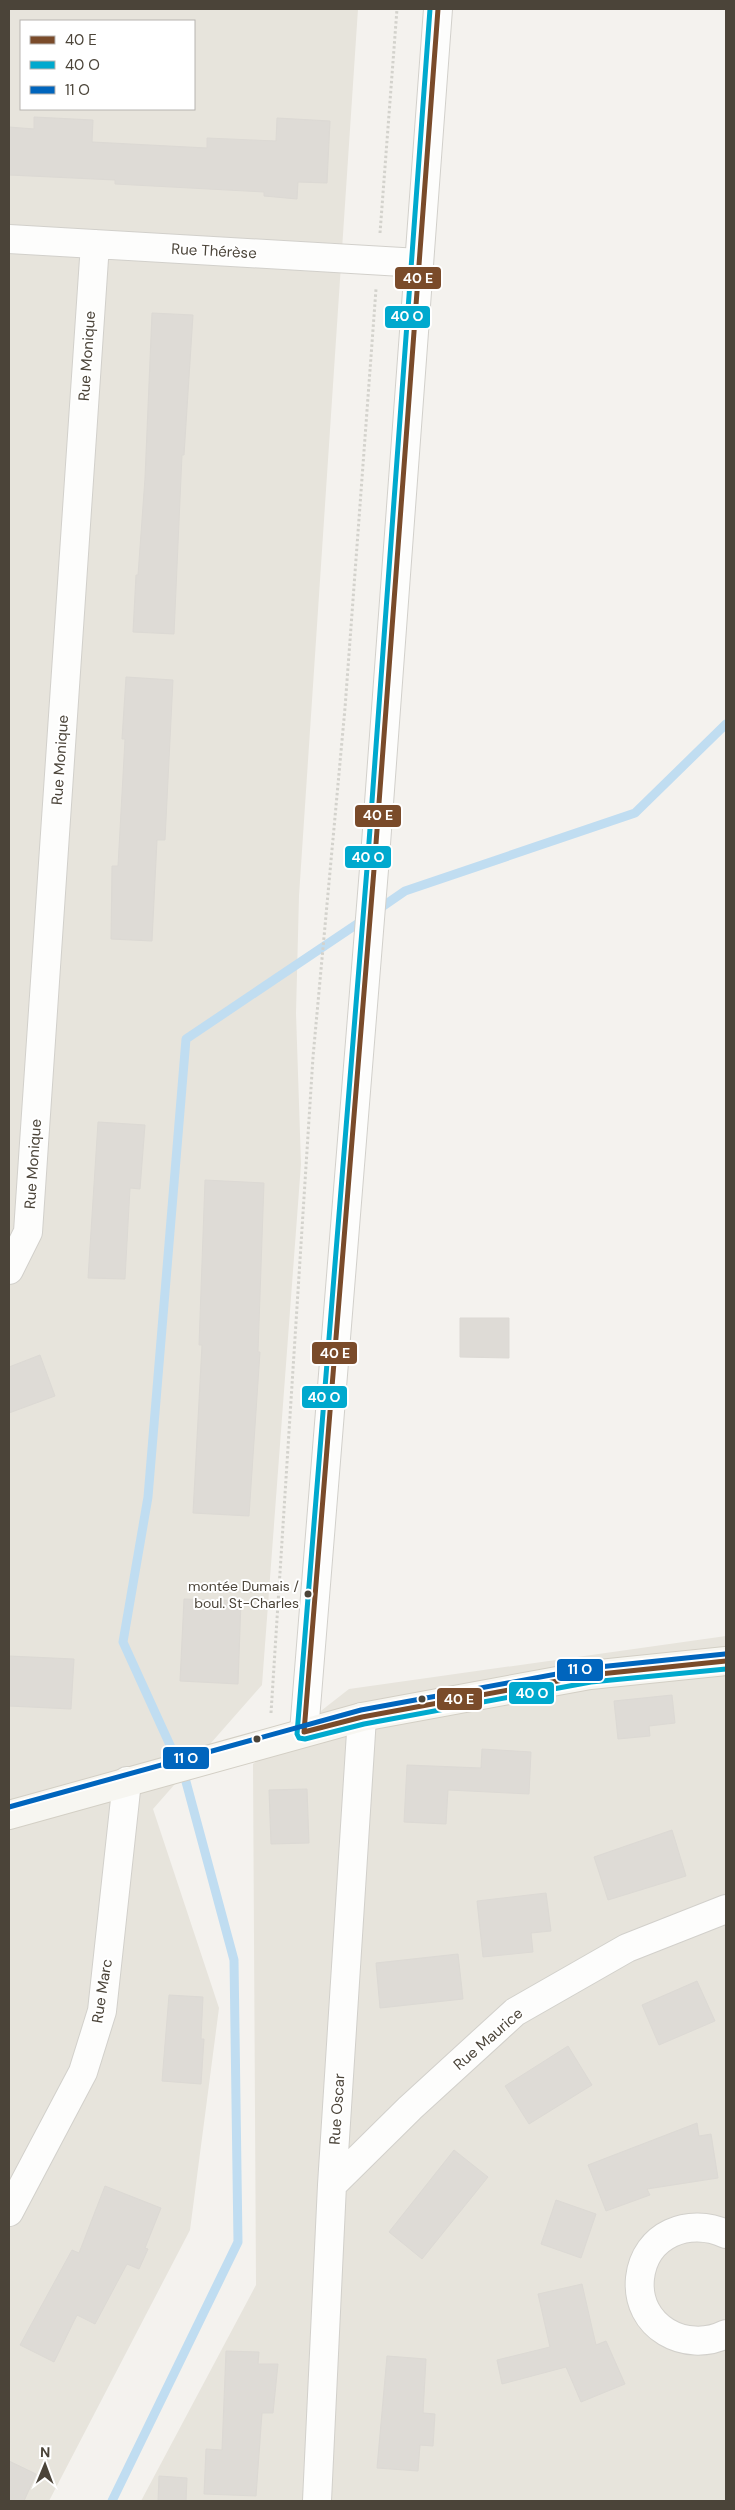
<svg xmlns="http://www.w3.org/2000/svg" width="735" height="2510" font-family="'DM Sans',sans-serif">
<rect width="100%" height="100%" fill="#f4f2ee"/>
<!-- residential -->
<path fill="#e7e4dc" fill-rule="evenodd" d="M 9,9 L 358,9 L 299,896 L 296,1013 L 301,1164 L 262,1685 L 153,1809 L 219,2008 L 190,2230 L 49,2501 L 9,2501 ZM 21,21 L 194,21 L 194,109 L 21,109 Z
M 726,1636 L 726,2501 L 141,2501 L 256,2285 L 253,1764 L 349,1689 Z"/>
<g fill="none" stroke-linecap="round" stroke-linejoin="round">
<!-- stream -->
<path stroke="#c0ddf1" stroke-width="9" d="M 376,911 L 405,891 L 635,813 L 726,724
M 112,2501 L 238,2242 L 234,1960 L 185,1778 L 123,1642 L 148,1497 L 186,1039 L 366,918"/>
</g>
<!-- building -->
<path fill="#dedbd6" stroke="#dcd9d4" d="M 34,117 L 93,120 L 92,142 L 207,148 L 207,138 L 276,141 L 277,118 L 330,121 L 327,183 L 298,182 L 297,199 L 264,196 L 264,192 L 115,184 L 115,180 L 9,175 L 9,127 L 34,129 Z
M 152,313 L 193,315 L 184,455 L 182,455 L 174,634 L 133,632 L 136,575 L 138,575 L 145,478 Z
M 126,677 L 173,680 L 165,840 L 157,840 L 152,941 L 111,939 L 112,866 L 118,866 L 125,739 L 122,739 Z
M 98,1122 L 145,1125 L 140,1189 L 130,1188 L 125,1279 L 88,1278 Z
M 205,1180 L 264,1183 L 258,1352 L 260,1352 L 249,1516 L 193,1513 L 202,1345 L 199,1345 Z
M 460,1318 L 509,1318 L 509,1358 L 460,1357 Z
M 40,1355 L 55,1396 L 9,1413 L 9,1367 Z
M 184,1599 L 241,1601 L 238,1684 L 180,1681 Z
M 9,1656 L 74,1659 L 71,1709 L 9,1706 Z
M 672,1695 L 675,1723 L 649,1726 L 650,1736 L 618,1739 L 614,1701 Z
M 482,1749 L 531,1752 L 529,1794 L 448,1790 L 446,1824 L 404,1822 L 407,1765 L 481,1768 Z
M 307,1789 L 309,1843 L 271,1844 L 269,1790 Z
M 672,1830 L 686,1876 L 608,1900 L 594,1857 Z
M 546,1893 L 551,1931 L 531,1933 L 533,1952 L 483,1957 L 477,1901 Z
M 458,1954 L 463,1999 L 380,2008 L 376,1963 Z
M 697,1981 L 715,2021 L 659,2045 L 642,2005 Z
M 169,1995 L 203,1997 L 201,2039 L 204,2039 L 201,2084 L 162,2081 Z
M 568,2046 L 592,2085 L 529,2124 L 505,2086 Z
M 697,2123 L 699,2136 L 711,2134 L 718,2178 L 647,2189 L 650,2195 L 606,2211 L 588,2165 Z
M 454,2150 L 488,2177 L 422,2259 L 389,2232 Z
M 105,2186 L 161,2208 L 145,2248 L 148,2249 L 139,2269 L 127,2264 L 95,2324 L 77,2315 L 54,2362 L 20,2345 L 72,2250 L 79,2253 Z
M 556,2200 L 596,2214 L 581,2258 L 541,2244 Z
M 582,2284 L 596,2345 L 606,2341 L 625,2384 L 581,2402 L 566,2367 L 502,2384 L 497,2360 L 550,2347 L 538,2294 Z
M 226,2351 L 259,2352 L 258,2364 L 278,2364 L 273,2413 L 262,2413 L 256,2496 L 204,2494 L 206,2449 L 222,2450 Z
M 387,2356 L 426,2359 L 423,2413 L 435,2414 L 433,2446 L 420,2445 L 418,2471 L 377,2468 Z
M 9,2461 L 36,2474 L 24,2501 L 9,2501 Z
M 159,2476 L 187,2478 L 186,2501 L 158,2501 Z"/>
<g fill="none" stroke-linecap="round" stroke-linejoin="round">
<!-- minor casing -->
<g stroke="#d2d0cb" stroke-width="30">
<path id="minor" d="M 9,239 L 419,263
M 9,1270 L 28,1232 L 95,244
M 332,2185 L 410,2108 L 515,2012 L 627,1948 L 726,1909
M 9,2212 L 83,2072 L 102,2011 L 127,1781
M 726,2234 C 689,2217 645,2234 640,2278 C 635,2327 686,2354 726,2334
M 317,2501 L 332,2185 L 362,1717"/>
</g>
<!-- tertiary casing -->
<g stroke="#d2d0cb" stroke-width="30">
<path id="tertiary" d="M 304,1732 L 375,857 L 438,9"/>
</g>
<!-- secondary casing -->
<g stroke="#d3cfc5" stroke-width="30">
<path id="secondary" d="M 9,1815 L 362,1717 L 590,1675 L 726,1661"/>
</g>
<!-- path -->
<path stroke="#d3d2cc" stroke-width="3" stroke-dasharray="2.5 2.5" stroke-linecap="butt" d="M 380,233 L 397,9
M 271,1713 L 313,1057 L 345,708 L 376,289"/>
<!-- minor -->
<use href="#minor" stroke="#fdfdfc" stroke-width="28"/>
<!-- tertiary -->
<use href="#tertiary" stroke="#fdfdfc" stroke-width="28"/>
<!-- secondary -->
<use href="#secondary" stroke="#f7f6f1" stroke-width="28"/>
<!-- bus-1 casing -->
<g stroke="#fff" stroke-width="9">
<path id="bus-1" d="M 438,9 L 375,857 L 304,1732 L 362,1717 L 590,1675 L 726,1661"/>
</g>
<!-- bus-2 casing -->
<g stroke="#fff" stroke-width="9">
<path id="bus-2" d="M 430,9 L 368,856 L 297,1734 L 299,1738 L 305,1739 L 364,1724 L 591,1682 L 726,1669"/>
</g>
<!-- bus-3 casing -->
<g stroke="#fff" stroke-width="9">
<path id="bus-3" d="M 9,1807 L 361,1710 L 589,1668 L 725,1654"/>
</g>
<!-- bus-1 -->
<use href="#bus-1" stroke="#7a4b2a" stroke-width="5"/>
<!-- bus-2 -->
<use href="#bus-2" stroke="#00a9ce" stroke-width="5"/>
<!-- bus-3 -->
<use href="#bus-3" stroke="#0065bd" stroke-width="5"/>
</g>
<!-- markers -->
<g fill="#4b4439" stroke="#fff" stroke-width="2">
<circle cx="308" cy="1594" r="4.5"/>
<circle cx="422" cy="1699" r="4.5"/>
<circle cx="257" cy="1739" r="4.5"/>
</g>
<g text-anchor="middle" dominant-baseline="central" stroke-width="4" stroke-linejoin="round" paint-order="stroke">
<!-- bus labels -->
<g font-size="14" fill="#4b4439" stroke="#fff" text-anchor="end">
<text x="299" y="1586">montée Dumais /<tspan x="299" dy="17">boul. St-Charles</tspan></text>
</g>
<!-- street labels -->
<g font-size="15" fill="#4b4439" stroke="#fff">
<text transform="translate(214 251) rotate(3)">Rue Thérèse</text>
<text transform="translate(87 356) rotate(-86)">Rue Monique</text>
<text transform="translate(60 760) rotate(-86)">Rue Monique</text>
<text transform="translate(33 1164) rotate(-86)">Rue Monique</text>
<text transform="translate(102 1991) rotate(-81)">Rue Marc</text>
<text transform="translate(488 2039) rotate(-41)">Rue Maurice</text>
<text transform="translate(337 2109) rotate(-86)">Rue Oscar</text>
</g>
</g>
<g stroke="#fff" stroke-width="2">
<rect x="394" y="266" width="48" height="24" rx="5" fill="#7a4b2a"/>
<rect x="384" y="305" width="47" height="24" rx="5" fill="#00a9ce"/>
<rect x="354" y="804" width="48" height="24" rx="5" fill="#7a4b2a"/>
<rect x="344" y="845" width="48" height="24" rx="5" fill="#00a9ce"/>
<rect x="311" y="1341" width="47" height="24" rx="5" fill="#7a4b2a"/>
<rect x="301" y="1385" width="47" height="24" rx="5" fill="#00a9ce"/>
<rect x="556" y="1658" width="48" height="24" rx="5" fill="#0065bd"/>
<rect x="508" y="1681" width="47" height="24" rx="5" fill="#00a9ce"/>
<rect x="436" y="1687" width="47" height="24" rx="5" fill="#7a4b2a"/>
<rect x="162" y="1746" width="48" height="24" rx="5" fill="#0065bd"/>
</g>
<g font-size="14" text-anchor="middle" font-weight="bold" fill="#fff">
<text x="418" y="283">40 E</text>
<text x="407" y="321">40 O</text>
<text x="378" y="820">40 E</text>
<text x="368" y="862">40 O</text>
<text x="335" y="1358">40 E</text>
<text x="324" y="1402">40 O</text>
<text x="580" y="1674">11 O</text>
<text x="532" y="1698">40 O</text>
<text x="459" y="1704">40 E</text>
<text x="186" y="1763">11 O</text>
</g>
<!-- border -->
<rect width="735" height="2510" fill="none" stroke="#4b4439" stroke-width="20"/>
<!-- legend -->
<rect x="20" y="20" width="175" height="90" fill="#ffffff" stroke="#b7b4b0"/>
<rect x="30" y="36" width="25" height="8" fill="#7a4b2a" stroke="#b7b4b0"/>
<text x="65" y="45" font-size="15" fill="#4b4439">40 E</text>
<rect x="30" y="61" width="25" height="8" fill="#00a9ce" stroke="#b7b4b0"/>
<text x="65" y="70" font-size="15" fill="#4b4439">40 O</text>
<rect x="30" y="86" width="25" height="8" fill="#0065bd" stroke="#b7b4b0"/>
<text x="65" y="95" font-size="15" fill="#4b4439">11 O</text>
<!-- north arrow -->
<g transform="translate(45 2465) rotate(1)" stroke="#ffffff" stroke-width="4" paint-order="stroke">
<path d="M0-4L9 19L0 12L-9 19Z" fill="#4b4439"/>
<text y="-8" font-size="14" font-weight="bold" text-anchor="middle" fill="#4b4439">N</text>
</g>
</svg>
